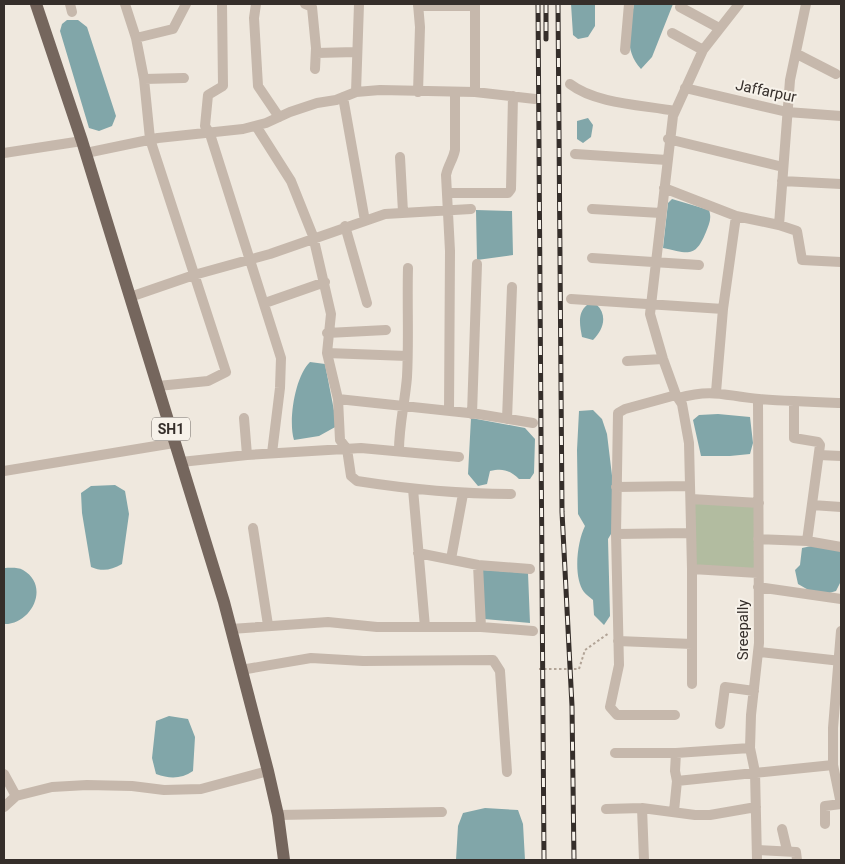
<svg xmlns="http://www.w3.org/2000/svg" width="845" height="864" font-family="Roboto,sans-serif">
<rect width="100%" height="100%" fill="#efe8de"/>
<!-- green -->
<path fill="#b2bca0" d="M 694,502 L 756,505 L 757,569 L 693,567 Z"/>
<!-- water -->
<path fill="#81a6a9" d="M 571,4 L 595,4 L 595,26 L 588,37 L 578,39 L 573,35 Z
M 634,4 L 673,4 L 652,57 L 641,69 C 623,49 630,28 634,4 Z
M 67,20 L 78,20 L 87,27 L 116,116 L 112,126 L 99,131 L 89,128 L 60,31 L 62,24 Z
M 588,118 L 593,125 L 591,137 L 583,143 L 577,139 L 577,121 Z
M 672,199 L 709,210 C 712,219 709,224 706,232 C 695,259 688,253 663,248 L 668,203 Z
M 476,210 L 512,211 L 513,255 L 477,260 Z
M 587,305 L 597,305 C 608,316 603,330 593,340 L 582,337 C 580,326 577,313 587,305 Z
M 310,362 L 325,364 L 337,426 L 319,436 L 294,440 C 288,421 295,376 310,362 Z
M 593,410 L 602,419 L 607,434 L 613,484 L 614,529 L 608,539 L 610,616 L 604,625 L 594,615 L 593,600 C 590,597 586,595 584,592 C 573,577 577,542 585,526 L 578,514 L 577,450 L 579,411 Z
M 718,414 L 750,417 L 753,443 L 750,454 L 730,456 L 701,456 L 693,420 L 699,415 Z
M 471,418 L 525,428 L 535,439 L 534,473 L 530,479 L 519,479 C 509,470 503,468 490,471 L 487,484 L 478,486 L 468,474 Z
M 115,485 L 125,491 L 129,514 L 122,564 C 111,570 103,572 91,567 L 82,513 L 81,493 L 91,486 Z
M 816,545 L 841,550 L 841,581 L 836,591 L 819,596 L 798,584 L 795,570 L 800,565 L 802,548 Z
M 4,568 C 9,568 18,567 23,570 C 51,586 31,625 4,624 Z
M 482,570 L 528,573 L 530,623 L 484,619 Z
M 169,716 L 188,719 L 195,737 L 193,771 C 181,779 170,779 156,774 L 152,758 L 156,721 Z
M 485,808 L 518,810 L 523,824 L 525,860 L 456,860 L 458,826 L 463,813 Z"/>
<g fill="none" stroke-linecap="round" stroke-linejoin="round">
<!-- path -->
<path stroke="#b1a396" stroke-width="2" stroke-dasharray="2.5 2.5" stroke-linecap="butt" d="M 539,669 L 579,669 L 585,650 L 609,633"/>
<!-- minor -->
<path stroke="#c6b8ac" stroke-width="10" d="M 70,4 L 72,12
M 125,4 L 136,38 L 144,79 L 150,139 L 226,372 L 208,381 L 158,386
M 222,4 L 223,86 L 208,95 L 205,126 L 210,134 L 281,358 L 280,388 L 272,453
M 256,4 L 254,18 L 258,86 L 279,117
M 305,4 L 312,7 L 316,48 L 315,69
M 739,4 L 703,50 L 673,116 L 650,314 L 663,359 L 676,395 L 682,404 L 689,443 L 692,569 L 758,573
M 418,6 L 475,6
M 680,7 L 719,28
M 672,33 L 703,50
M 136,38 L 173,29 L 186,4
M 625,50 L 629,4
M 316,53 L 356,52
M 797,54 L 836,74
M 144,79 L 184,78
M 570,84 C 596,104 643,105 675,111
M 685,88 L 787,112 L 841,116
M 356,92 L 359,4
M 418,92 L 420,27 L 418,4
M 475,92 L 475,4
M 343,97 L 365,221
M 256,126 L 291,181 L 313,236 L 331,314 L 327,353 L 338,399 L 340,440 L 347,449 L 351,476 L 357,481 C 408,489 459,494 511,494
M 668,139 L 783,167
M 4,153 L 82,141
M 86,153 L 158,138 L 243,129 L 266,123 L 290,112 L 317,103 L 336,100 L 356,92 L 380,90 L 475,92 L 535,99
M 575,154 L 667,160
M 400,157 L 403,212
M 782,181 L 841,184
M 664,188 L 736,216 L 779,225 L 797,231 L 802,260 L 841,262
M 447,193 L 508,193 L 511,189 L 513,96
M 592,209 L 661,213
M 779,225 L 790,80 L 806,4
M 345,226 L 367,303
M 592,258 L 699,265
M 130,297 L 194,275 L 270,254 L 385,214 L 471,209
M 571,299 L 723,309
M 265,303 L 325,282
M 327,333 L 386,330
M 327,353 L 407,356
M 627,361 L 663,359
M 716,392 L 723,309 L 736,216
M 678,398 C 715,388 724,396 759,399 C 786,401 814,402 841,403
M 338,399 L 478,414 L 533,423
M 794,401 L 794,438 L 818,442 L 820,445 L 807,541 L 841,547
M 449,411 L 450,251 L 446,175 C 448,165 453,160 455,150 L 455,92
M 472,414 L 477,264
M 244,418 L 247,455
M 507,419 L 512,287
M 399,450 C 399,425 405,402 407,377 C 409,341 407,304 408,268
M 819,455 L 841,456
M 181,462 L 247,455 L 361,448 L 459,457
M 4,471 L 174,443
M 616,487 L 690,486
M 413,489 L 425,627
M 691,499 L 759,503
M 812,505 L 841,507
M 253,528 L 268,625
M 616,534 L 618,413 L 625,409 L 676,395
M 758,539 L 807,541
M 418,553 L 478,565 L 530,569
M 451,559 L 463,494
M 478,565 L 481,627
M 692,569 L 692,684
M 758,587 L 841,599
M 231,629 L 328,622 L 377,627 L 481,627 L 533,631
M 618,641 L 692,644
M 759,652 L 841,661
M 241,670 L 311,658 L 363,661 L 493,660 L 500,671 L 507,772
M 675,715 L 617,715 L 610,707 L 619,665 L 616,534 L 691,533
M 720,724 L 725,687 L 754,691
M 615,753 L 676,753 L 750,748
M 4,774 L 16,796 L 52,787 L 87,785 L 132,786 L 164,790 L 201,789 L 268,771
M 677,781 L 833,765
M 841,804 L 833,765 L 833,728 L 841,631
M 4,807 L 16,796
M 642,808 L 644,860
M 606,809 L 642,808 L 695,815 L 710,815 L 756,807
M 674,811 L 677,781 L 675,771 L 676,753
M 278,815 L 442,812
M 825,824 L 825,806 L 841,804
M 782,829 L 787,850
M 758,850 L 796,852 L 797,860
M 757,860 L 755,772 L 750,748 L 751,715 L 759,643 L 758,399"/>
<!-- major -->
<path stroke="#75665d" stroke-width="12" d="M 36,4 L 82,141 L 224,602 L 268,771 L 278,815 L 284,860"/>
<!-- rail casing -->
<g stroke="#352e2a" stroke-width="5">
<path id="rail" d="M 538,4 L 544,860
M 546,4 L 546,39
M 558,4 L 562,512 L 572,706 L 574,860"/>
</g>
<!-- rail -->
<use href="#rail" stroke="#f7f2ea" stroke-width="3" stroke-dasharray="9" stroke-linecap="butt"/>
</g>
<g text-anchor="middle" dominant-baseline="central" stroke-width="4" stroke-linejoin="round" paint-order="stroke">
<!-- shield labels -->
<rect fill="#f7f2ea" stroke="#6f6964" stroke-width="1" x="152" y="417.5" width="38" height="23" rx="4"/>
<g font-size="14" font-weight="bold" fill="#352e2a">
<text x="171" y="429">SH1</text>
</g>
<!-- street labels -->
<g font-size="15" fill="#352e2a" stroke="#f7f2ea">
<text transform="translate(766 91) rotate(12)">Jaffarpur</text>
<text transform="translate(743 630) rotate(-90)">Sreepally</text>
</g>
</g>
<!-- border -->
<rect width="845" height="864" fill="none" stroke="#352e2a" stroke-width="10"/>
</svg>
